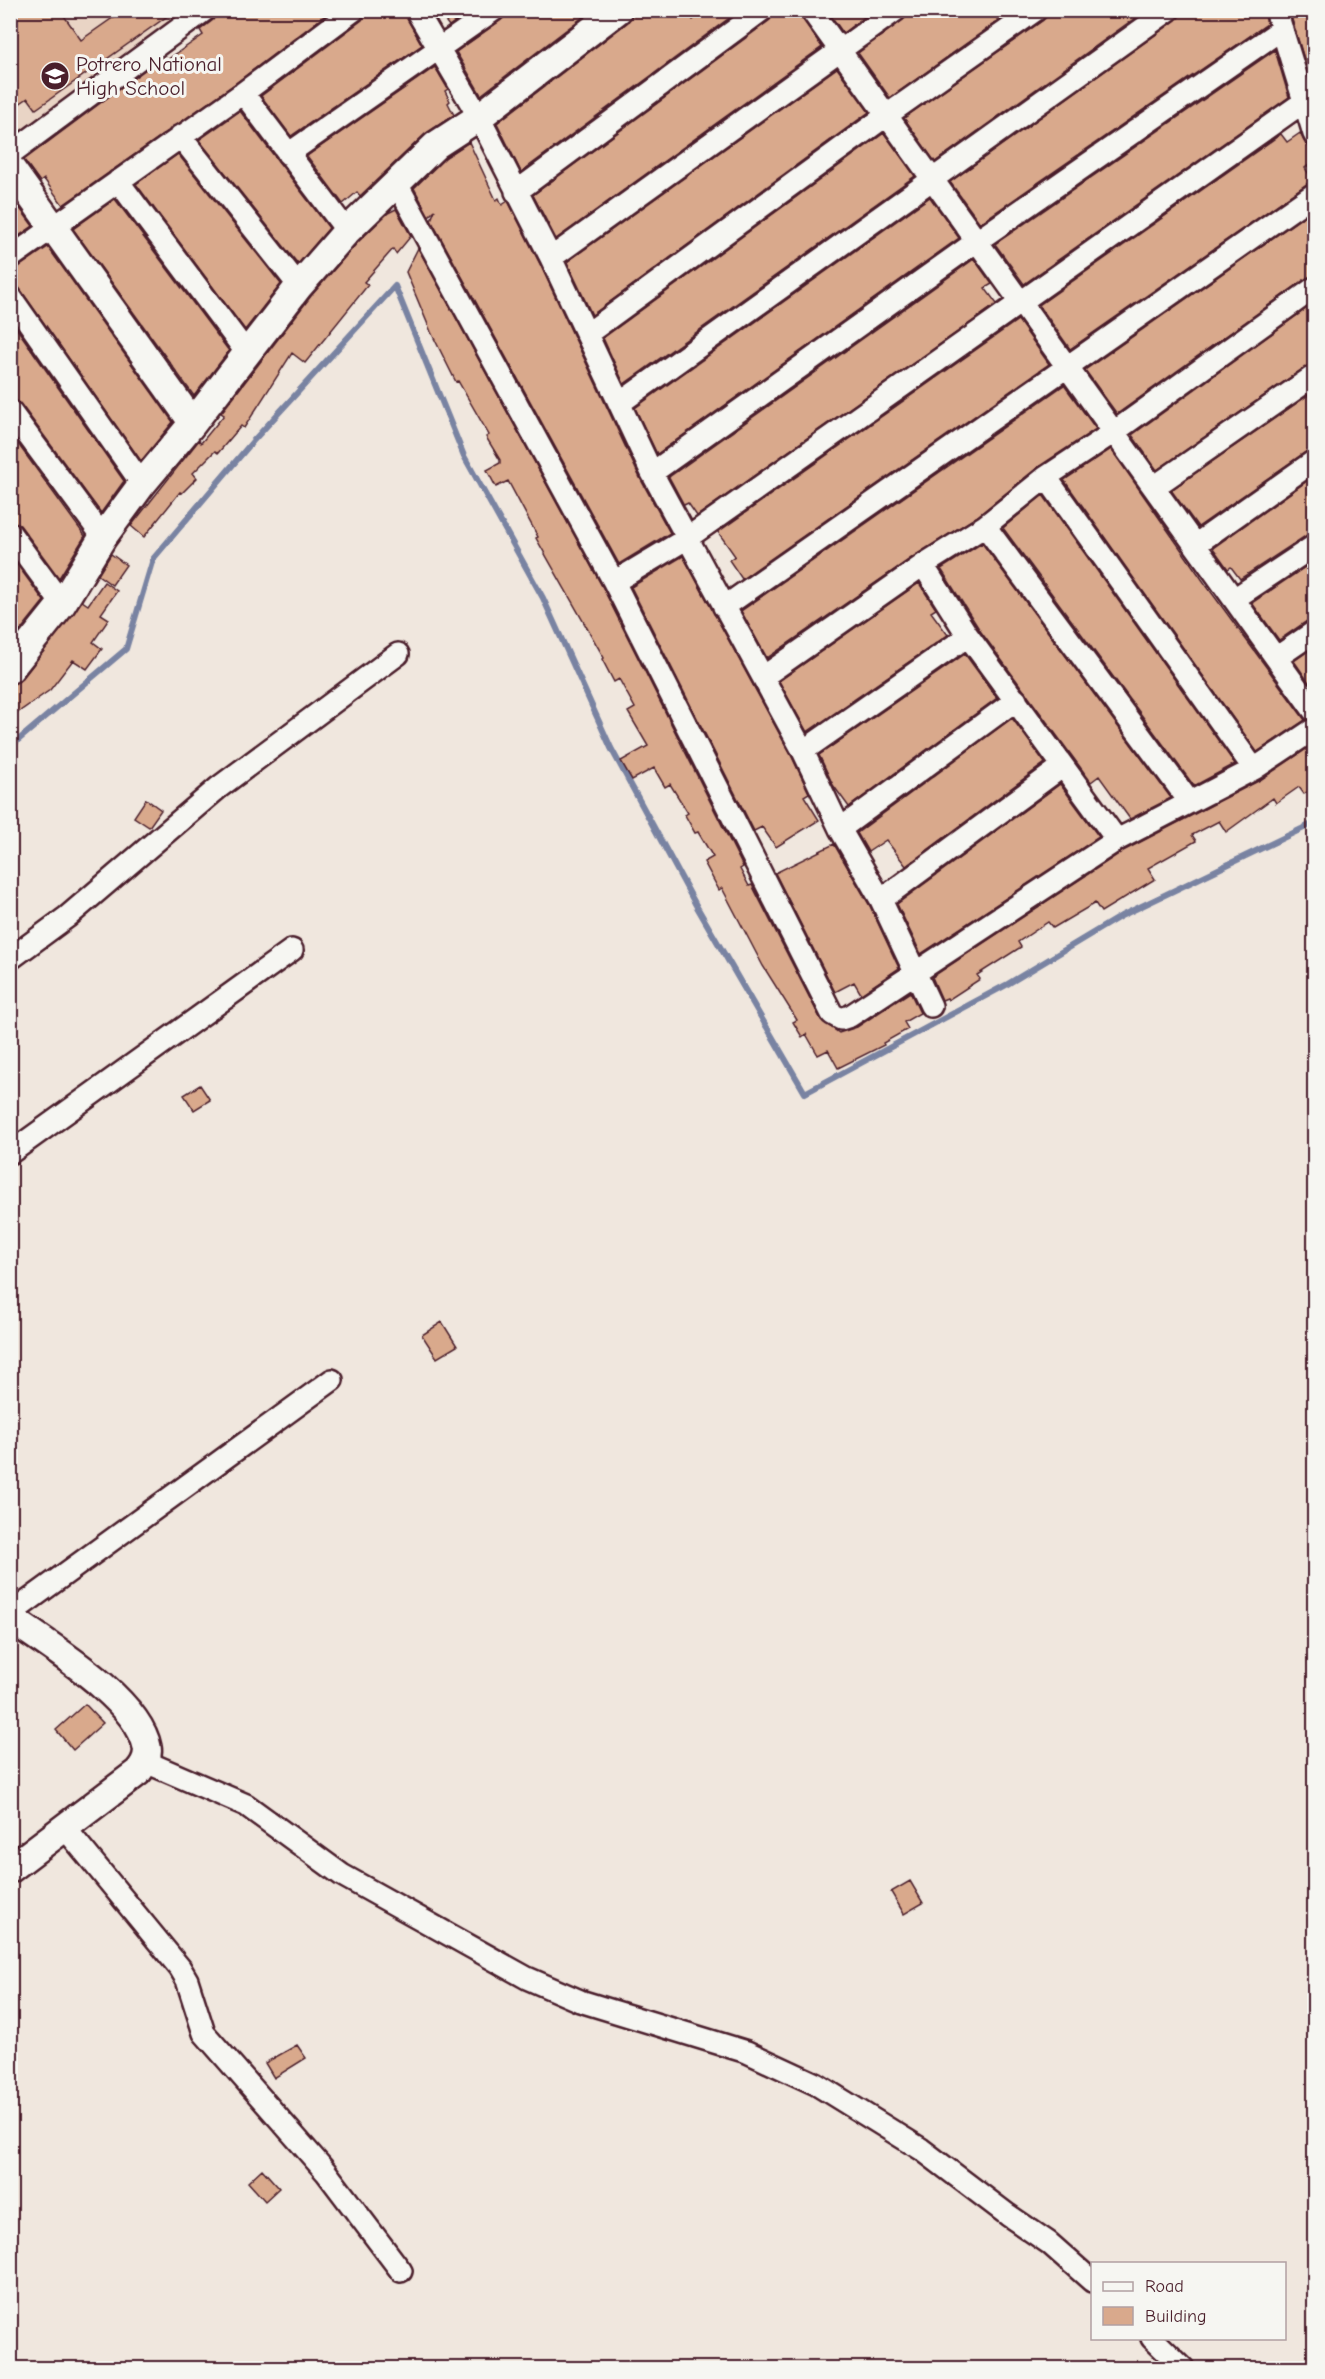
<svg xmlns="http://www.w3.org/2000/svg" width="1325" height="2379" font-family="'Comic Neue',sans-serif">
<rect width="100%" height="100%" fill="#f0e7de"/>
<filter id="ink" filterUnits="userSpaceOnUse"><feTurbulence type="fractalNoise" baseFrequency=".0167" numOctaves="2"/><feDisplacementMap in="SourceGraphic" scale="12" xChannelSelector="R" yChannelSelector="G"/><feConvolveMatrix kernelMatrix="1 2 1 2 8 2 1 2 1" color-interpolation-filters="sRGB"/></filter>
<g filter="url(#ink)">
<!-- built -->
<path fill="#e9d4c5" d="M 11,11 L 188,11 L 11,141 Z"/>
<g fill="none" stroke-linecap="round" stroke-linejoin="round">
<!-- stream -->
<path stroke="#7983a2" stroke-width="6" d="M 10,747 L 126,649 L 153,559 L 253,441 L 395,286 L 464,456 L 543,598 L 611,748 L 697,907 L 805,1093 L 1006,985 L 1121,916 L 1314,823"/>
</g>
<!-- building -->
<path fill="#d9a98c" stroke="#4a1f2b" stroke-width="1.5" d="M 10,10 L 60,10 L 81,40 L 124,10 L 176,10 L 36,109 L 28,98 L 10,110 Z
M 217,10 L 332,10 L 236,83 L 63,205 L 44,179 L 40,182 L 24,160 L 158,60 L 161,64 L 203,35 L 200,30 L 213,20 Z
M 366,10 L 402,10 L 422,45 L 291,136 L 261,96 L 362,20 Z
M 437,10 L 471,10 L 449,26 Z
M 506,10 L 592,10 L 481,95 L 456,52 L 501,20 Z
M 633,10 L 686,10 L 693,20 L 705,10 L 740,10 L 521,172 L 497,123 L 628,22 Z
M 774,10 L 798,10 L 801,17 L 822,47 L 556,239 L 533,195 L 770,20 Z
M 827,10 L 873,10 L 843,33 Z
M 908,10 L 1013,10 L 890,98 L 858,53 L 903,20 Z
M 1048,10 L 1146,10 L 935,162 L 904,118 L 1043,20 Z
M 1181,10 L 1264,10 L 1267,24 L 980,223 L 950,182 L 1176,20 Z
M 1289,10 L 1314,10 L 1313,88 Z
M 1275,50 L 1289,97 L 1024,284 L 995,244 Z
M 435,67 L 448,89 L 445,91 L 450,101 L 448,103 L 454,115 L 425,134 L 360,196 L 357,192 L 343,204 L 307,156 Z
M 837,68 L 869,112 L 592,315 L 567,262 Z
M 240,111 L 329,228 L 298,264 L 199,140 Z
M 884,133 L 915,176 L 624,384 L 603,338 Z
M 1300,133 L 1305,143 L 1314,152 L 1314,161 L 1305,168 L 1314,182 L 1307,184 L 1070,349 L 1039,305 L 1281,134 L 1287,142 Z
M 469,142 L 496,200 L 499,198 L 502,205 L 508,201 L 540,264 L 640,478 L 670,533 L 619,564 L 431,220 L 435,210 L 429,216 L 414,188 L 446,157 Z
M 178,154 L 281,284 L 245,330 L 136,184 Z
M 10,195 L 33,226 L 10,242 Z
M 930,197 L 959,238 L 657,454 L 635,408 Z
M 115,199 L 229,351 L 194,396 L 73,229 Z
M 396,209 L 411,236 L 396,254 L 393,249 L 364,282 L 368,285 L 305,363 L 292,353 L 244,428 L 241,426 L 218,453 L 215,451 L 193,473 L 197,478 L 182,493 L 180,492 L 144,537 L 131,526 L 199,440 L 201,443 L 224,415 L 221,413 L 311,296 L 358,242 L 388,213 Z
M 1314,209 L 1314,276 L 1307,278 L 1117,414 L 1085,370 Z
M 48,247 L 173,422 L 141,461 L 20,289 L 10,284 L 10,271 L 17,268 Z
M 418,248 L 603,588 L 743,867 L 740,869 L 749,886 L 752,885 L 821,1020 L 839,1033 L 857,1027 L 910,992 L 920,1013 L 904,1022 L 908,1029 L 883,1043 L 884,1045 L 838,1068 L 828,1050 L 818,1055 L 806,1034 L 802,1037 L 793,1022 L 797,1020 L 763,966 L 722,888 L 719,890 L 704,862 L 713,857 L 698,832 L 695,833 L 685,815 L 688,813 L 670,784 L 665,787 L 654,768 L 632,780 L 621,761 L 648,746 L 628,712 L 635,708 L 619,679 L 614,682 L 602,659 L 604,658 L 536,538 L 538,537 L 508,481 L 496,487 L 487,470 L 500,463 L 500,460 L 486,437 L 489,435 L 458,381 L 456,382 L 431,332 L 406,272 Z
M 974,259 L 992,284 L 985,288 L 997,304 L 697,516 L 688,503 L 684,505 L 669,477 Z
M 1314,303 L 1314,363 L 1307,366 L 1157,470 L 1132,435 Z
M 10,319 L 124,481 L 101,513 L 20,403 L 10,399 Z
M 1018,320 L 1049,364 L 742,579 L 729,560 L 735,556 L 718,532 Z
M 1064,385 L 1096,429 L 1038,467 L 978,516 L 916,555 L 767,658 L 741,611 Z
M 1314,391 L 1314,449 L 1307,451 L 1198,527 L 1171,490 Z
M 10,433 L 85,536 L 59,578 L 20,525 L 10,521 Z
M 1111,449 L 1206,585 L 1305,720 L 1257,752 L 1064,480 Z
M 1314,476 L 1314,533 L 1307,535 L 1240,579 L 1231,567 L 1228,569 L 1213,548 Z
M 1043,495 L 1235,764 L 1194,786 L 1003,528 Z
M 982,543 L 1171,798 L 1130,819 L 1099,776 L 1091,782 L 981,632 L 941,569 Z
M 111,554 L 126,565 L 112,585 L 98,575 Z
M 10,555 L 44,601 L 12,641 L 10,639 Z
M 683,556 L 792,757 L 809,793 L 804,796 L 819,820 L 776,847 L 762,827 L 754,831 L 631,587 Z
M 1314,561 L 1314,619 L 1307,621 L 1279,640 L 1252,603 Z
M 104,582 L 117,591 L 101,614 L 109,619 L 93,642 L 102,649 L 87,669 L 73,660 L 50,690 L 10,718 L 10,684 L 22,679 L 82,601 L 88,605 Z
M 919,583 L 936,609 L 931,612 L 948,635 L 807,732 L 779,681 Z
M 1314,647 L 1314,690 L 1294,661 Z
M 965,654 L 997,698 L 849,807 L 833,785 L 819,755 Z
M 1012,718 L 1045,763 L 906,866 L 886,840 L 868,852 L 857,833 Z
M 1314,744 L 1314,787 L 1304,794 L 1299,787 L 1276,803 L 1273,798 L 1226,832 L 1219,821 L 1192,835 L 1196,841 L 1148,868 L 1155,879 L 1101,912 L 1095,903 L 1053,928 L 1048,922 L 1018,942 L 1021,947 L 977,975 L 980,979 L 948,1000 L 947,998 L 942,1000 L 932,977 L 1123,851 L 1260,780 Z
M 1060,784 L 1099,837 L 921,954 L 897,904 Z
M 146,799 L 161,810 L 149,827 L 134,817 Z
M 834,844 L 870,906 L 899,968 L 861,994 L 854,982 L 835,992 L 775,873 Z
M 200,1085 L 210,1100 L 194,1110 L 184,1095 Z
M 442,1322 L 457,1346 L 437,1358 L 422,1335 Z
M 85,1704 L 103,1723 L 73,1750 L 56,1730 Z
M 910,1881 L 923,1903 L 904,1914 L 891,1892 Z
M 297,2045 L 306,2058 L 274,2078 L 265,2063 Z
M 262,2169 L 279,2188 L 265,2201 L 248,2182 Z"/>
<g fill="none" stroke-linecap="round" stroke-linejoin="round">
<!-- minor casing -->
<g stroke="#4a1f2b" stroke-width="26">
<path id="minor" d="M 416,10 L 479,117 L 551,258 L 652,473 L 803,751 L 840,829 L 881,900 L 931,1006
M 811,10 L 1314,711
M 1276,10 L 1314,134
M 243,93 L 347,231
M 180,136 L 299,286
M 10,154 L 205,10
M 288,154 L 494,10
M 118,181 L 246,352
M 396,182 L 614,582 L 832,1014 L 841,1019 L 850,1016 L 1117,840 L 1254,769 L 1314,729
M 516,192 L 762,10
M 10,258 L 243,93 L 354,10
M 551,258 L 896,10
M 10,296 L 142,484
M 587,334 L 887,115 L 1036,10
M 620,403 L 1169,10
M 10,411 L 103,537
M 652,473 L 977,241 L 1282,29
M 1046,477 L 1254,769
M 1154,487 L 1314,376
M 985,526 L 1189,801
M 10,533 L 62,604
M 1195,545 L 1314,461
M 923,565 L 968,636 L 1117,840
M 614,582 L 686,539 L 1305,101
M 1234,599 L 1314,546
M 724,607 L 1314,194
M 1276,658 L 1314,632
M 763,677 L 923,565 L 985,526 L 1046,477 L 1114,432 L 1314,288
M 803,751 L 968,636
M 840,829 L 1016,700
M 881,900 L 1063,766
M 10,959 L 67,917 L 218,788 L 398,654
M 10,1153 L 292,950
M 10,1614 L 332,1380
M 146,1762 L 246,1805 L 342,1875 L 527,1978 L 580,2001 L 747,2052 L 816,2084 L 921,2149 L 1008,2215 L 1049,2243 L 1092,2281
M 65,1828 L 180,1968 L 187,1980 L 204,2033 L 326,2172 L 401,2271
M 1152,2338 L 1183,2368"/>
</g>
<!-- tertiary casing -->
<g stroke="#4a1f2b" stroke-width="32">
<path id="tertiary" d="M 10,167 L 193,423
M 10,669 L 62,604 L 103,537 L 142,484 L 193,423 L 299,286 L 347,231 L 436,145 L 479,117 L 618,10
M 10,1618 C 49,1646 138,1699 147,1747 C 149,1757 144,1765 138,1772 L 10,1869"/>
</g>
<!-- minor -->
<use href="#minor" stroke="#f6f6f2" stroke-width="21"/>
<!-- tertiary -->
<use href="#tertiary" stroke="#f6f6f2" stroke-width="27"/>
</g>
</g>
<!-- icons -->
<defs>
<g id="school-disc" transform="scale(1.5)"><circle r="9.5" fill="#4a1f2b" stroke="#f6f6f2"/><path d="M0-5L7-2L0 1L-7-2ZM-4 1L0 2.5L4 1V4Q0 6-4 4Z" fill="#fff"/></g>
</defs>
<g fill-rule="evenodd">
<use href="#school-disc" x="55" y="76"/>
</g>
<g text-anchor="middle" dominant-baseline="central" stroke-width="6" stroke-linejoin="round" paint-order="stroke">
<!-- poi labels -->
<g font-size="21" fill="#4a1f2b" stroke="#f6f6f2" text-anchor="start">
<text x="76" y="64">Potrero National<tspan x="76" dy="24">High School</tspan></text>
</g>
</g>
<!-- margin -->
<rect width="1325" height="2379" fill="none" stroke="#f6f6f2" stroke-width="36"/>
<rect x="18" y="18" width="1289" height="2343" fill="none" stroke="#4a1f2b" stroke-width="2" filter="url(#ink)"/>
<!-- legend -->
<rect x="1091" y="2262" width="195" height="78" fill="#f6f6f2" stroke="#b1a0a2" stroke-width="1.5"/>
<rect x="1103" y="2282" width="30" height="9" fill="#f6f6f2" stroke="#b1a0a2" stroke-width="1.5"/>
<text x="1145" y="2292" font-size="18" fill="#4a1f2b">Road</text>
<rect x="1103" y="2307" width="30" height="18" fill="#d9a98c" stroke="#b1a0a2" stroke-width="1.5"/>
<text x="1145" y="2322" font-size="18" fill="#4a1f2b">Building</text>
</svg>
